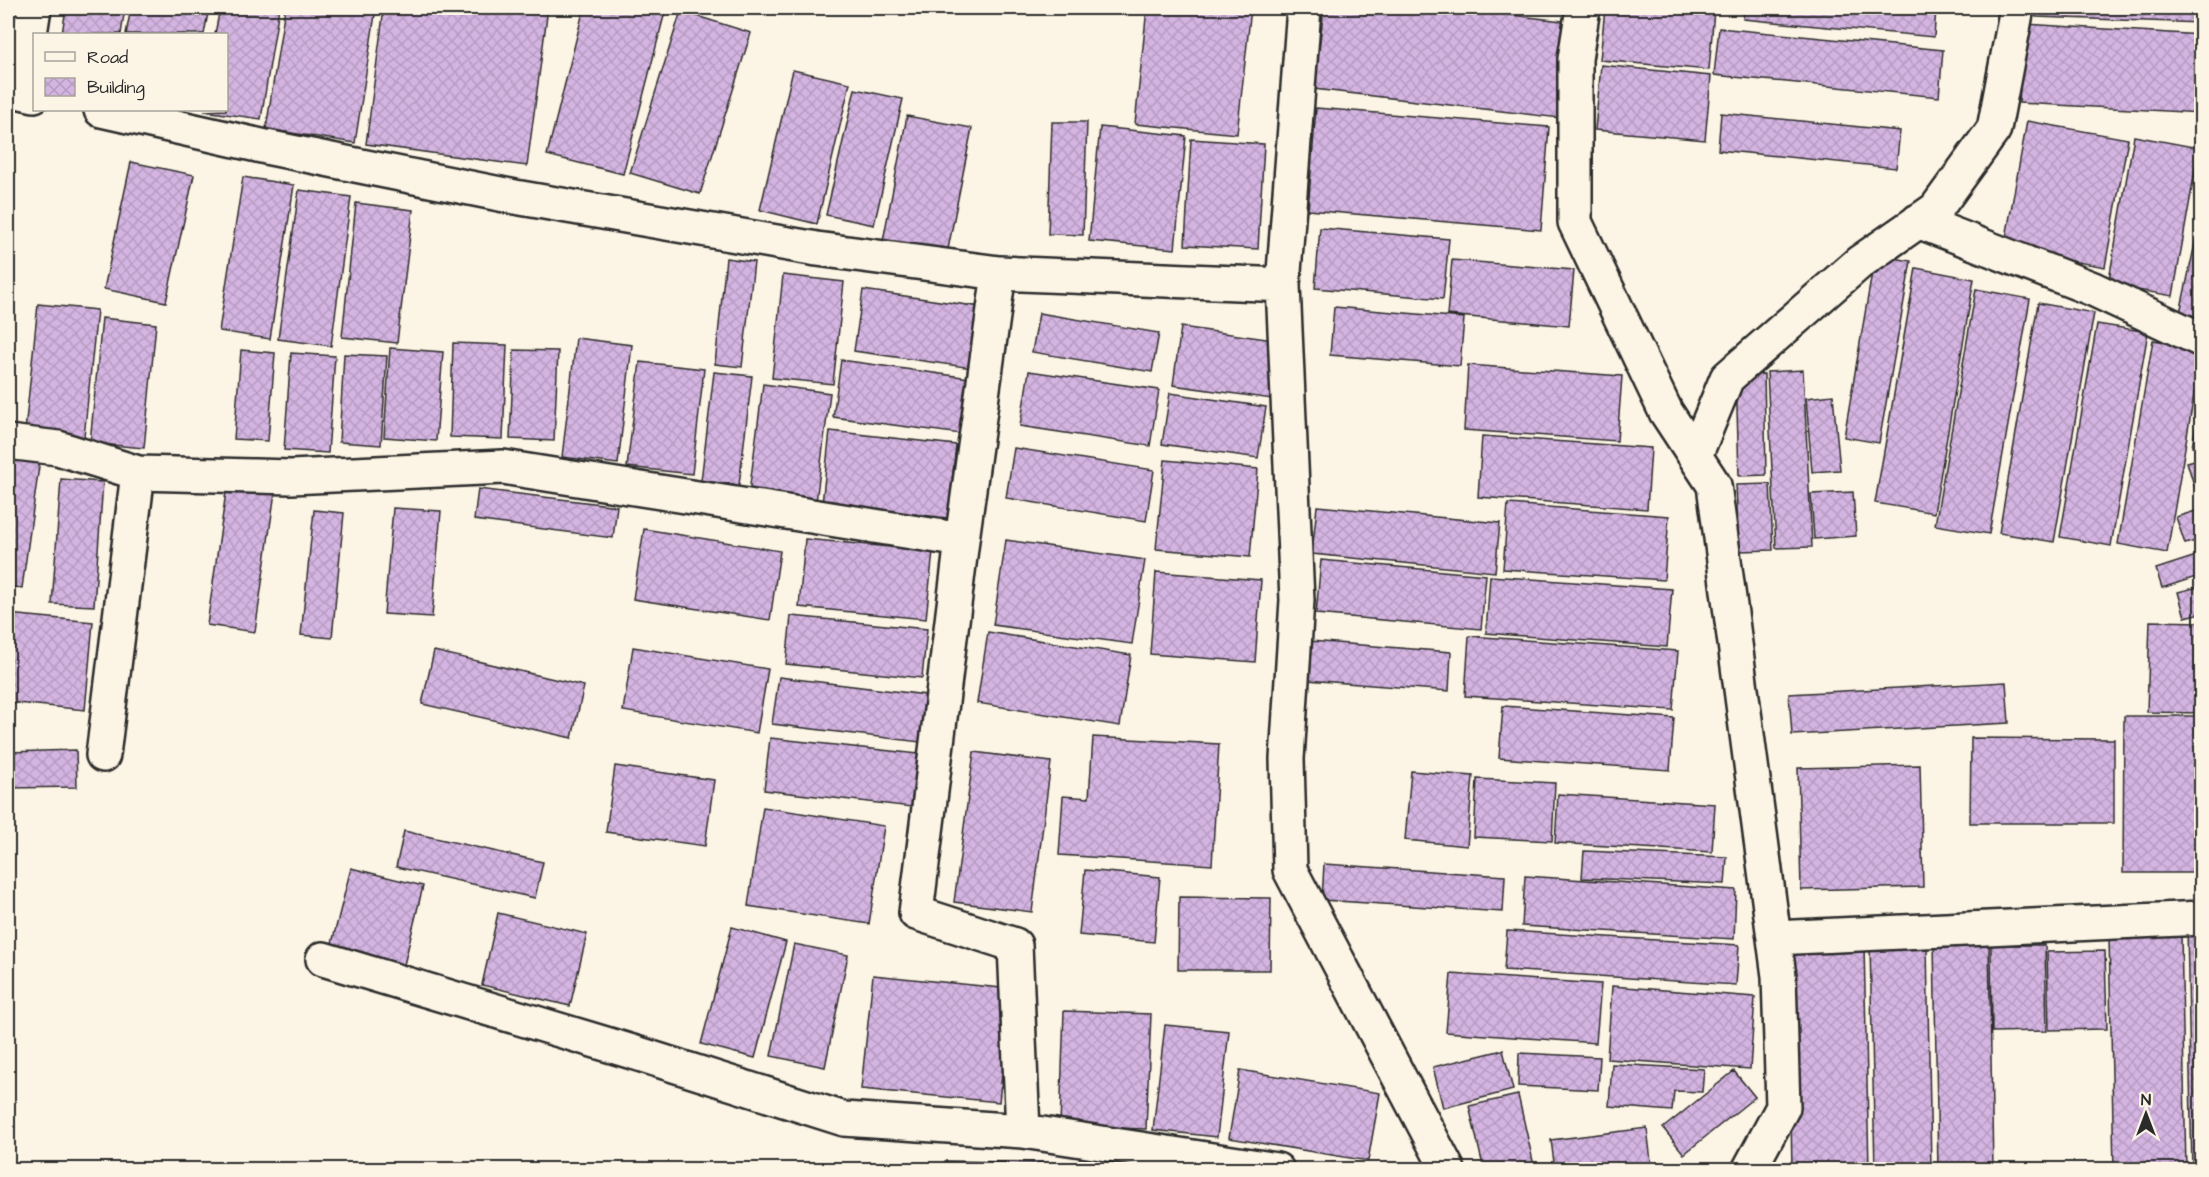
<svg xmlns="http://www.w3.org/2000/svg" width="2209" height="1177" font-family="'Architects Daughter',sans-serif">
<defs>
<pattern id="building-cross-hatch" width="8" height="8" patternUnits="userSpaceOnUse" patternTransform="scale(1.5)"><rect width="8" height="8" fill="#d4b4e1"/><path d="M0 0l8 8M0 8l8-8" fill="none" stroke="#b69bc1"/></pattern>
</defs>
<rect width="100%" height="100%" fill="#fcf5e5"/>
<filter id="ink" filterUnits="userSpaceOnUse"><feTurbulence type="fractalNoise" baseFrequency=".0167" numOctaves="2"/><feDisplacementMap in="SourceGraphic" scale="12" xChannelSelector="R" yChannelSelector="G"/><feConvolveMatrix kernelMatrix="1 2 1 2 8 2 1 2 1" color-interpolation-filters="sRGB"/></filter>
<g filter="url(#ink)">
<!-- building -->
<path fill="url(#building-cross-hatch)" stroke="#2b2b2b" stroke-width="1.5" d="M 66,8 L 125,8 L 121,34 L 62,34 Z
M 131,8 L 209,8 L 204,34 L 126,34 Z
M 220,8 L 279,8 L 261,119 L 204,111 L 226,110 L 226,34 L 215,34 Z
M 285,8 L 376,8 L 355,143 L 266,129 Z
M 384,8 L 548,8 L 527,166 L 366,144 Z
M 584,8 L 666,8 L 623,174 L 547,155 Z
M 1147,8 L 1251,8 L 1237,134 L 1135,124 Z
M 1324,8 L 1452,8 L 1571,22 L 1560,118 L 1314,89 Z
M 1605,8 L 1687,8 L 1714,10 L 1709,70 L 1600,60 Z
M 1744,8 L 1936,8 L 1934,37 L 1743,19 Z
M 2037,8 L 2202,8 L 2202,23 L 2036,17 Z
M 681,11 L 751,33 L 700,194 L 630,173 Z
M 2024,24 L 2202,35 L 2202,113 L 2019,103 Z
M 1719,28 L 1943,50 L 1939,97 L 1714,75 Z
M 1601,65 L 1711,76 L 1705,140 L 1595,130 Z
M 793,70 L 850,83 L 817,224 L 760,210 Z
M 855,89 L 903,99 L 874,225 L 826,215 Z
M 1316,108 L 1549,127 L 1541,230 L 1308,210 Z
M 1721,113 L 1900,131 L 1896,168 L 1718,150 Z
M 907,116 L 972,128 L 947,254 L 883,241 Z
M 2027,121 L 2128,139 L 2105,267 L 2004,249 Z
M 1052,122 L 1087,122 L 1083,235 L 1048,234 Z
M 1100,127 L 1186,136 L 1175,249 L 1089,241 Z
M 2134,136 L 2199,148 L 2173,296 L 2108,285 Z
M 1191,139 L 1264,144 L 1258,249 L 1185,245 Z
M 131,162 L 194,175 L 166,302 L 104,289 Z
M 243,177 L 294,185 L 270,339 L 219,331 Z
M 299,190 L 351,197 L 331,346 L 278,339 Z
M 356,203 L 413,210 L 397,343 L 342,337 Z
M 2202,211 L 2202,317 L 2180,313 Z
M 1320,228 L 1449,239 L 1443,299 L 1315,288 Z
M 1875,255 L 1911,261 L 1879,443 L 1844,437 Z
M 726,258 L 754,262 L 742,367 L 715,364 Z
M 1452,260 L 1574,270 L 1569,326 L 1447,315 Z
M 1916,268 L 1974,279 L 1934,513 L 1875,503 Z
M 783,275 L 844,282 L 833,384 L 772,378 Z
M 1976,289 L 2030,299 L 1989,534 L 1935,525 Z
M 863,290 L 981,307 L 972,368 L 854,351 Z
M 2038,303 L 2094,313 L 2054,542 L 1999,533 Z
M 38,304 L 97,310 L 84,437 L 25,431 Z
M 1334,307 L 1464,318 L 1460,366 L 1330,355 Z
M 1039,313 L 1159,333 L 1152,372 L 1032,352 Z
M 102,318 L 156,324 L 144,448 L 90,443 Z
M 2097,324 L 2148,332 L 2111,546 L 2060,537 Z
M 1181,327 L 1280,341 L 1272,399 L 1173,385 Z
M 576,338 L 632,345 L 618,464 L 562,457 Z
M 2153,340 L 2202,348 L 2167,553 L 2118,544 Z
M 453,343 L 507,345 L 503,439 L 450,437 Z
M 390,348 L 443,352 L 436,441 L 384,437 Z
M 241,350 L 275,353 L 268,441 L 234,439 Z
M 514,350 L 558,351 L 554,441 L 510,439 Z
M 291,353 L 335,356 L 328,453 L 284,450 Z
M 344,354 L 387,356 L 381,445 L 339,442 Z
M 841,360 L 969,378 L 961,434 L 833,417 Z
M 640,362 L 704,369 L 692,474 L 627,467 Z
M 1468,365 L 1622,376 L 1617,441 L 1464,430 Z
M 1803,370 L 1812,547 L 1776,548 L 1767,372 Z
M 1029,371 L 1159,390 L 1150,446 L 1020,426 Z
M 714,372 L 752,376 L 739,485 L 701,481 Z
M 1764,374 L 1766,475 L 1739,476 L 1736,375 Z
M 763,384 L 830,393 L 816,502 L 749,493 Z
M 1170,393 L 1266,407 L 1258,458 L 1162,444 Z
M 2202,393 L 2202,448 L 2192,447 Z
M 1833,395 L 1840,470 L 1812,472 L 1806,398 Z
M 830,431 L 956,445 L 948,518 L 822,504 Z
M 1482,436 L 1651,448 L 1647,509 L 1478,497 Z
M 1014,448 L 1154,470 L 1146,521 L 1006,498 Z
M 8,455 L 40,459 L 22,588 L 8,586 Z
M 2202,458 L 2202,493 L 2197,495 L 2187,462 Z
M 1165,460 L 1258,469 L 1250,557 L 1156,549 Z
M 61,479 L 103,482 L 94,606 L 52,604 Z
M 1770,484 L 1773,550 L 1739,551 L 1736,485 Z
M 227,485 L 275,492 L 255,632 L 207,625 Z
M 478,489 L 617,506 L 613,538 L 474,520 Z
M 1853,492 L 1856,536 L 1814,539 L 1811,494 Z
M 1508,504 L 1669,516 L 1664,580 L 1503,569 Z
M 1317,506 L 1500,523 L 1495,572 L 1312,554 Z
M 393,508 L 441,511 L 432,617 L 384,614 Z
M 2202,509 L 2202,539 L 2185,544 L 2176,517 Z
M 314,510 L 344,513 L 332,638 L 301,635 Z
M 644,529 L 780,551 L 770,620 L 633,599 Z
M 805,539 L 933,551 L 926,619 L 799,607 Z
M 1006,540 L 1145,560 L 1132,644 L 993,625 Z
M 2202,554 L 2202,575 L 2162,588 L 2156,569 Z
M 1321,560 L 1486,575 L 1481,629 L 1316,614 Z
M 1156,572 L 1261,580 L 1255,662 L 1150,654 Z
M 1490,576 L 1672,589 L 1667,647 L 1486,633 Z
M 2202,586 L 2202,613 L 2185,617 L 2178,592 Z
M 8,614 L 93,622 L 85,710 L 8,702 Z
M 791,616 L 927,629 L 922,678 L 786,664 Z
M 2150,621 L 2202,622 L 2200,713 L 2147,712 Z
M 988,632 L 1131,655 L 1120,726 L 977,703 Z
M 1469,636 L 1678,651 L 1673,710 L 1465,696 Z
M 1310,641 L 1451,652 L 1449,691 L 1307,680 Z
M 633,647 L 768,669 L 757,733 L 623,711 Z
M 434,651 L 584,686 L 572,738 L 422,704 Z
M 779,677 L 926,695 L 920,742 L 772,724 Z
M 2006,682 L 2009,723 L 1792,735 L 1789,694 Z
M 1503,706 L 1674,718 L 1670,770 L 1499,758 Z
M 2124,716 L 2201,716 L 2200,873 L 2123,873 Z
M 1093,737 L 1219,744 L 1212,865 L 1059,855 L 1063,796 L 1089,798 Z
M 770,738 L 918,754 L 912,807 L 764,790 Z
M 1971,738 L 2114,739 L 2114,823 L 1970,823 Z
M 76,750 L 77,787 L 8,788 L 8,752 Z
M 974,752 L 1051,762 L 1032,912 L 954,902 Z
M 1920,765 L 1923,887 L 1801,890 L 1798,768 Z
M 615,766 L 714,780 L 705,846 L 606,832 Z
M 1411,771 L 1473,776 L 1467,846 L 1405,840 Z
M 1477,779 L 1555,783 L 1552,841 L 1474,837 Z
M 1558,794 L 1715,804 L 1712,852 L 1555,843 Z
M 763,807 L 884,826 L 869,924 L 748,906 Z
M 404,831 L 543,862 L 535,898 L 396,867 Z
M 1584,851 L 1727,857 L 1725,884 L 1582,878 Z
M 1324,864 L 1505,876 L 1503,912 L 1322,900 Z
M 351,868 L 423,886 L 403,969 L 330,951 Z
M 1085,870 L 1160,877 L 1154,942 L 1079,935 Z
M 1525,876 L 1736,890 L 1734,939 L 1522,926 Z
M 1179,897 L 1271,898 L 1270,970 L 1178,970 Z
M 498,913 L 587,934 L 570,1006 L 482,985 Z
M 732,927 L 786,942 L 755,1058 L 701,1044 Z
M 2187,928 L 2202,928 L 2202,1170 L 2192,1170 Z
M 1507,931 L 1739,945 L 1736,985 L 1504,970 Z
M 2181,935 L 2186,1170 L 2114,1170 L 2109,937 Z
M 1989,941 L 1993,1170 L 1938,1170 L 1934,942 Z
M 794,944 L 848,955 L 825,1067 L 771,1056 Z
M 1870,945 L 1927,945 L 1931,1170 L 1875,1170 Z
M 1991,945 L 2045,945 L 2047,1031 L 1992,1032 Z
M 1864,946 L 1869,1170 L 1792,1170 L 1788,948 Z
M 2105,951 L 2107,1029 L 2049,1030 L 2047,952 Z
M 1451,974 L 1601,984 L 1596,1043 L 1446,1032 Z
M 873,975 L 1011,989 L 999,1102 L 861,1089 Z
M 1612,986 L 1755,997 L 1750,1069 L 1607,1059 Z
M 1064,1011 L 1151,1014 L 1146,1129 L 1060,1126 Z
M 1165,1025 L 1229,1031 L 1217,1137 L 1153,1130 Z
M 1503,1050 L 1513,1090 L 1443,1108 L 1433,1067 Z
M 1519,1053 L 1600,1057 L 1598,1090 L 1518,1086 Z
M 1612,1064 L 1704,1069 L 1702,1092 L 1674,1091 L 1672,1111 L 1609,1106 Z
M 1240,1070 L 1380,1093 L 1368,1161 L 1229,1138 Z
M 1734,1071 L 1755,1097 L 1684,1154 L 1663,1128 Z
M 1518,1095 L 1535,1170 L 1484,1170 L 1469,1106 Z
M 1647,1128 L 1652,1170 L 1555,1170 L 1551,1140 Z
M 945,1161 L 1047,1163 L 1047,1170 L 944,1170 Z
M 1062,1166 L 1104,1170 L 1062,1170 Z"/>
<g fill="none" stroke-linecap="round" stroke-linejoin="round">
<!-- minor casing -->
<g stroke="#2b2b2b" stroke-width="38">
<path id="minor" d="M 34,8 L 21,92 L 34,95
M 1304,8 L 1283,285 L 1297,600 L 1287,759 L 1290,870 L 1448,1170
M 1583,8 L 1575,59 L 1575,222 L 1666,412 L 1714,485 L 1779,976 L 1783,1107 L 1749,1170
M 101,110 L 266,147 L 515,197 L 817,249 L 999,273 L 1283,285
M 1918,221 L 2093,289 L 2202,340
M 999,273 L 962,540 L 916,913 L 1015,945 L 1023,1131
M 8,442 L 58,448 L 138,473
M 1695,456 L 1727,378 L 1860,262 L 1936,209 L 1994,129 L 2017,8
M 103,755 L 138,473 L 291,477 L 503,467 L 962,540
M 1774,938 L 2202,918
M 323,959 L 639,1054 L 844,1119 L 1023,1131 L 1277,1170"/>
</g>
<!-- minor -->
<use href="#minor" stroke="#fcf5e5" stroke-width="33"/>
</g>
</g>
<!-- margin -->
<rect width="2209" height="1177" fill="none" stroke="#fcf5e5" stroke-width="30"/>
<rect x="15" y="15" width="2179" height="1147" fill="none" stroke="#2b2b2b" stroke-width="2" filter="url(#ink)"/>
<!-- legend -->
<rect x="33" y="33" width="195" height="78" fill="#fcf5e5" stroke="#a8a49b" stroke-width="1.5"/>
<rect x="45" y="52" width="30" height="9" fill="#fcf5e5" stroke="#a8a49b" stroke-width="1.5"/>
<text x="87" y="63" font-size="18" fill="#2b2b2b">Road</text>
<rect x="45" y="78" width="30" height="18" fill="url(#building-cross-hatch)" stroke="#a8a49b" stroke-width="1.5"/>
<text x="87" y="93" font-size="18" fill="#2b2b2b">Building</text>
<!-- north arrow -->
<g transform="translate(2146 1114)" stroke="#fcf5e5" stroke-width="4.5" paint-order="stroke">
<path d="M0-4.5L10 22L0 15L-10 22Z" fill="#2b2b2b"/>
<text y="-9" font-size="16" font-weight="bold" text-anchor="middle" fill="#2b2b2b">N</text>
</g>
</svg>
